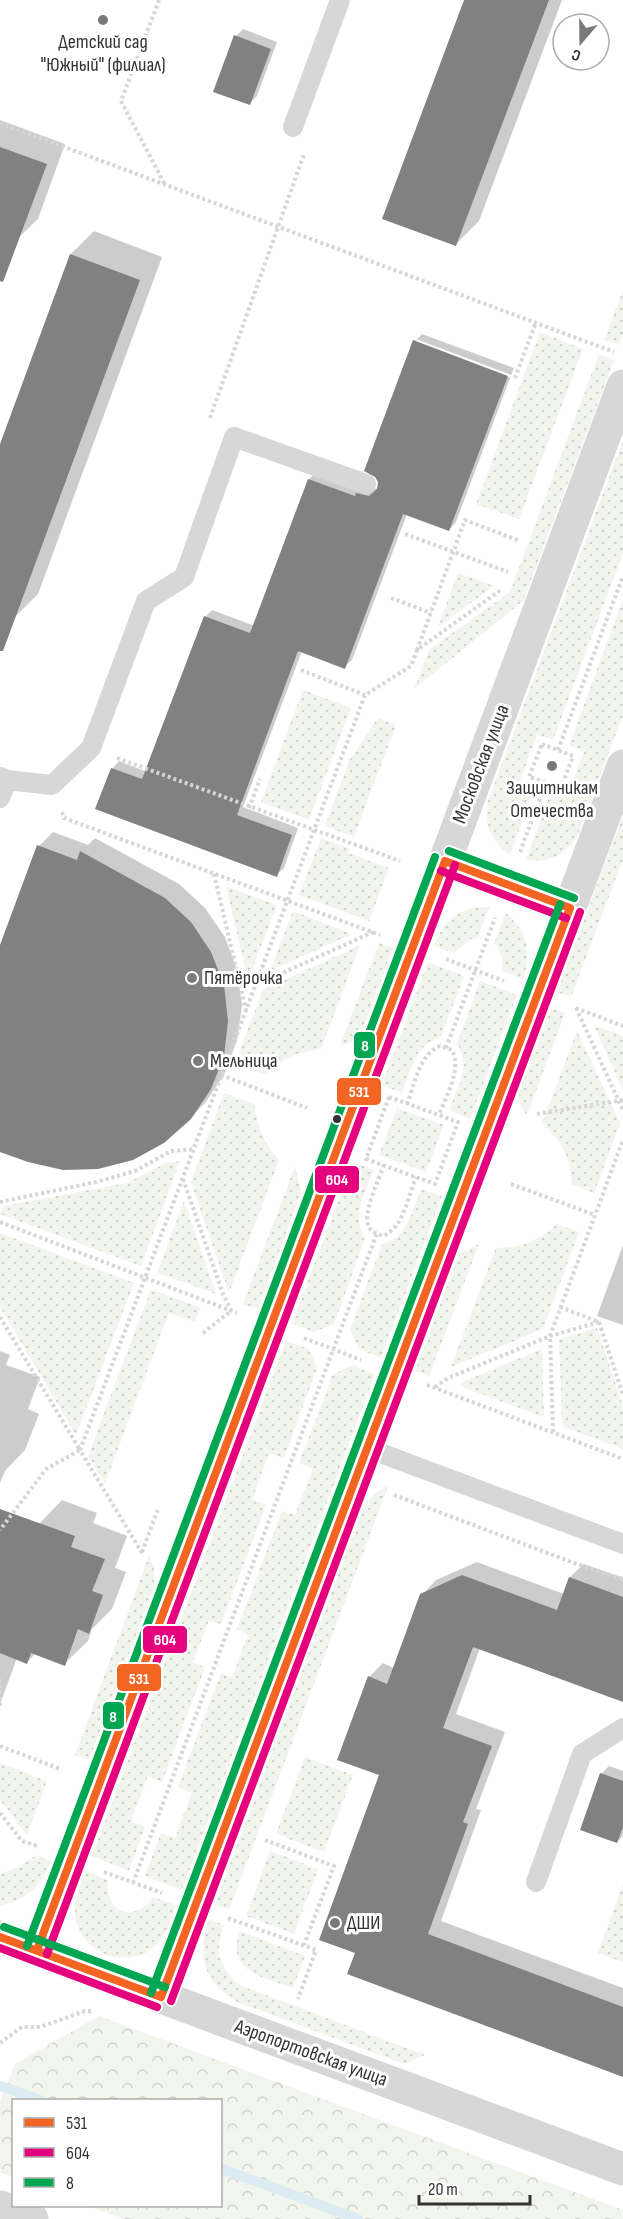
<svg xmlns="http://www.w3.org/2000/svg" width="623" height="2219" font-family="'Sofia Sans Condensed',sans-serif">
<defs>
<pattern id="green-dots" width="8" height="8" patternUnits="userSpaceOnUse" patternTransform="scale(1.5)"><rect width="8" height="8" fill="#f1f5ed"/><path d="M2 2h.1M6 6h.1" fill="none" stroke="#cfd2cc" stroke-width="1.8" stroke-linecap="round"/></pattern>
<pattern id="forest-crowns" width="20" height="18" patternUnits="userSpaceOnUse" patternTransform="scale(1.5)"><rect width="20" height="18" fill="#f1f5ed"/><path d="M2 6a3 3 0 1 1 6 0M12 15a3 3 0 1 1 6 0" fill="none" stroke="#cfd2cc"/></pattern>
</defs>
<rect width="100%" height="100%" fill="#fff"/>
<!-- green -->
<path fill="url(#green-dots)" d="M 623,290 L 623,334 L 619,345 L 604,340 Z
M 540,332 L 583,349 L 519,519 L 476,504 Z
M 599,354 L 614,360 L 523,601 L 414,689 L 429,650 L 510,592 Z
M 623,440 L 623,553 L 553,740 L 537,735 L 520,780 L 535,787 L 510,855 C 490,839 485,827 488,801 Z
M 458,573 L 494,586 L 438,627 Z
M 623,599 L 623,715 L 577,837 C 562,857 551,862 526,860 L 551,792 L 566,798 L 584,752 L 569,746 Z
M 303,690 L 351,708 L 309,820 L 261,802 Z
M 378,718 L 396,725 L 354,837 L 325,826 L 349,761 Z
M 623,816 L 623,859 L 571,997 L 557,992 Z
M 321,838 L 350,849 L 348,853 L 389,868 L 369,921 L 299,895 Z
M 226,886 L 277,905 L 248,980 Z
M 477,907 L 489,907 L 478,937 L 469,940 L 454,953 L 434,946 C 442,924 455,912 477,907 Z
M 293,911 L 352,934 L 270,971 Z
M 506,913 C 528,933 532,951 523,979 L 502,971 C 504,959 502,953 494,943 Z
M 379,943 L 393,948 L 361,1034 L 351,1042 L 340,1045 Z
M 360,945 L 321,1049 C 298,1052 282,1058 266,1075 L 235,1063 L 263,990 Z
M 428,962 L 464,976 L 441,1037 C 415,1044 411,1070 402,1093 L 382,1085 Z
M 480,981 L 517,995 L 470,1119 L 449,1110 C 458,1087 471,1066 457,1043 Z
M 551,1008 L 565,1013 L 527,1115 L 521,1108 L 519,1093 Z
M 594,1025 L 623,1036 L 623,1090 Z
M 577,1031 L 620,1123 L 594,1193 L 572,1184 C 571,1158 562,1141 542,1124 Z
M 224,1093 L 254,1104 C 257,1127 264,1143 279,1160 L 229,1293 L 191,1182 Z
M 397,1108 L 444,1125 L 426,1172 L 379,1155 Z
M 180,1161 L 141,1266 L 0,1214 L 4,1206 L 127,1183 L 166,1163 Z
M 353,1162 L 374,1170 C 365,1194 351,1213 365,1238 L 334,1324 L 314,1332 L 292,1324 Z
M 295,1166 L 301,1193 L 258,1309 L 243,1304 Z
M 421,1189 L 442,1196 L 381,1358 L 359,1349 L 350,1330 L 382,1244 C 408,1238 412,1211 421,1189 Z
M 184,1201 L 216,1294 L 157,1273 Z
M 557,1224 L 579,1232 L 543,1329 L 451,1367 L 496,1248 C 522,1248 538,1241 557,1224 Z
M 0,1233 L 134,1283 L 76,1435 L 0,1307 Z
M 479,1244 L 429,1376 L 415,1371 L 459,1254 Z
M 151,1289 L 201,1308 L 195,1322 L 169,1313 L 105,1483 L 88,1456 Z
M 597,1328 L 623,1406 L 623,1449 L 564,1427 L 562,1421 L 559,1339 Z
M 286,1341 L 309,1349 L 317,1368 L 284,1458 L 269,1453 L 252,1499 L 266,1505 L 221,1624 L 209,1620 L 193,1662 L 205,1667 L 162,1782 L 148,1776 L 131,1821 L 145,1827 L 129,1871 L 92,1856 Z
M 542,1349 L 544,1417 L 460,1386 L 462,1382 Z
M 353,1365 L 375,1374 L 182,1890 L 145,1876 L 161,1833 L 175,1838 L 192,1793 L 178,1787 L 221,1673 L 232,1677 L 248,1635 L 237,1629 L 282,1511 L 295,1515 L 313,1469 L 299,1463 L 333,1374 Z
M 389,1484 L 229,1910 L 215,1904 L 365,1503 L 377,1492 Z
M 149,1556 L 154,1569 L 154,1587 L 89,1760 L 75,1755 Z
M 305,1757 L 353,1775 L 324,1852 L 276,1834 Z
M 0,1763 L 47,1781 L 27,1835 L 0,1800 Z
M 270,1851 L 318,1869 L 294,1934 L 246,1916 Z
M 37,1855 L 51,1861 C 40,1887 28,1899 0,1906 L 0,1874 L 16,1868 Z
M 86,1871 L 108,1880 C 104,1913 134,1924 153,1897 L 176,1905 C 171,1918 168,1933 158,1943 C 130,1974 76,1953 75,1912 C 74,1898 81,1884 86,1871 Z
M 623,1884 L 623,1962 L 598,1953 Z
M 209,1919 L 224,1925 C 214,1950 219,1970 242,1986 L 425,2055 L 404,2064 L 237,2002 C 204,1982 196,1956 209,1919 Z
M 240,1931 L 305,1956 L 293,1988 C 263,1977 225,1972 240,1931 Z"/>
<!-- forest -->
<path fill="url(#forest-crowns)" d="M 99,2016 L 623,2210 L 623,2219 L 124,2219 L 88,2206 L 220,2206 L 220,2100 L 14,2100 L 13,2178 L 0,2172 L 0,2101 L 15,2064 Z"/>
<!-- shadow -->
<path fill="#0003" d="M 466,0 L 562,0 L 479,221 L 456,244 Z
M 243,29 L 277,42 L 257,96 L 250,103 L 236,36 Z
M 0,120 L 65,144 L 38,219 L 18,238 L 0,232 Z
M 94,231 L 162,257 L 38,594 L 15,617 L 0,611 L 0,448 L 71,254 Z
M 422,334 L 514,368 L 511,375 L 416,339 L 416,343 L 510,378 L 456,522 L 449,530 L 407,514 L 352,660 L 344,667 L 302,651 L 243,807 L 298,828 L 284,868 L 276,875 L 112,769 L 119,761 L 147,772 L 205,617 L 212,610 L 255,626 L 309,479 L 317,472 L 377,489 L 415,341 Z
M 53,832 L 88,845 L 95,838 L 179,884 L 205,908 L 225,937 L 237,970 L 242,1006 L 237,1040 L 225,1073 L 205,1103 L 190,1118 L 0,1150 L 0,949 L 39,846 Z
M 623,1245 L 623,1325 L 597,1316 Z
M 0,1351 L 10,1355 L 6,1365 L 40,1377 L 28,1409 L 39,1414 L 25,1450 L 5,1471 L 0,1483 Z
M 62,1500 L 97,1513 L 93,1523 L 127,1536 L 115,1568 L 126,1572 L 112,1609 L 92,1629 L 88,1641 L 64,1664 L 36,1653 L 27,1662 L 17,1658 L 0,1704 L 0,1601 L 39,1524 Z
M 477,1562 L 564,1594 L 570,1577 L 584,1564 L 623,1578 L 623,1701 L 480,1648 L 456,1714 L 505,1732 L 476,1809 L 481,1810 L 441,1921 L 623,1988 L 623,2075 L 357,1952 L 381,1774 L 369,1677 L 383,1663 L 394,1668 L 422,1595 L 436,1580 Z
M 609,1766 L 623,1771 L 623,1836 L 617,1842 L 601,1774 Z"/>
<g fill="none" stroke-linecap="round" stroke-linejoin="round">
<!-- stream -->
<path stroke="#ddebf3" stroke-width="10" d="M 0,2086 L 40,2100
M 220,2168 L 358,2219"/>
</g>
<!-- building -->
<path fill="#818181" d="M 464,0 L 549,0 L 456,246 L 382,219 Z
M 234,35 L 271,49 L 250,105 L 213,92 Z
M 0,147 L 47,164 L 3,282 L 0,281 Z
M 70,254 L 140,280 L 3,651 L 0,651 L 0,444 Z
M 413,340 L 508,376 L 449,531 L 403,514 L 345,669 L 298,651 L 237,815 L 292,835 L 277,877 L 95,809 L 111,768 L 142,779 L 204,616 L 250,633 L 308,479 L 355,496 L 356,493 L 369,496 L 377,489 L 378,482 L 375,477 L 364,471 Z
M 37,845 L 77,860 L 80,851 L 165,898 L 191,922 L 211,952 L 224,985 L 228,1021 L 224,1056 L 211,1089 L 191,1119 L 164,1143 L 133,1160 L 98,1169 L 63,1170 L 28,1162 L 0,1152 L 0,945 Z
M 0,1509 L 75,1536 L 71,1547 L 105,1559 L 92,1591 L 103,1595 L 89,1634 L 78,1629 L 65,1666 L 31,1653 L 27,1664 L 0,1653 Z
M 462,1575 L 557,1610 L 569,1577 L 623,1597 L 623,1702 L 473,1647 L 443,1728 L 492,1746 L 463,1822 L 468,1824 L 428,1934 L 623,2007 L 623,2077 L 347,1974 L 355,1953 L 319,1940 L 379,1775 L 337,1760 L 368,1676 L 387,1684 L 420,1594 Z
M 600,1773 L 623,1781 L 623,1827 L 617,1843 L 580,1830 Z"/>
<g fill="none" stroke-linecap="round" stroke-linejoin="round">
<!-- path -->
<path stroke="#d6d6d6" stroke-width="4" stroke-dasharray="3 3" stroke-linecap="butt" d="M 159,0 L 121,101 L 164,183
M 0,123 L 614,352
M 515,378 L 536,322
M 210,418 L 304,154
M 405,534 L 508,572
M 391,598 L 431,613
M 417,650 L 465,520 L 520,541
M 301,670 L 365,695
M 542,744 L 573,756 L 561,788 L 529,777 Z
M 558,750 L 623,576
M 117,758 L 400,861
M 249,808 L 260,779
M 62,812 L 64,818 L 380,935
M 520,852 L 546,783
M 214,874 L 246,1010
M 446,959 L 504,981
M 256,985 L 373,932
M 576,1008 L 623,1110
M 576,1008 L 623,1026
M 446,1048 L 495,918
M 221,1075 L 307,1108
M 389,1097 L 458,1122 L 435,1184 L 366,1159 Z
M 407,1104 C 415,1084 419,1054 440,1046 L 452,1050 C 462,1070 446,1096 439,1115
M 537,1114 L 623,1100
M 384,1165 C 379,1179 360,1218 370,1229 C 373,1233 379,1234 383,1236 C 404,1227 408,1197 416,1177
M 183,1179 L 223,1294 L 231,1310
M 511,1184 L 595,1215
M 0,1202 L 96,1182 L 135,1171 L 171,1151 L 194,1149
M 0,1222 L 237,1313
M 560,1307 L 599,1322 L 623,1395
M 0,1317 L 80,1450 L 46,1469 L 0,1530
M 203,1333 L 231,1311
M 304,1338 L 361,1360
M 427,1385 L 623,1459
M 435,1387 L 448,1378 L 550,1336 L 599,1322
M 553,1432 L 550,1336 L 623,1140
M 394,1495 L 574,1563 L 623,1579
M 142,1552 L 158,1509
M 142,1553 L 80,1450 L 365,695 L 411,666 L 417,650 L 502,589
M 0,1679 L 0,1708
M 0,1746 L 60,1769
M 0,1813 L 22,1841 L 37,1846
M 265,1840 L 334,1866 L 304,1945
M 104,1872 L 162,1893
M 133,1883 L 377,1233
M 228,1918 L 316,1950 L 298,1999
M 0,2043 L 22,2027 L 40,2027 L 85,2011 L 94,2011"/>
<!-- service -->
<path stroke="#d7d7d7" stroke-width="20" d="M 293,127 L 340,0
M 0,777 L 7,780 L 0,798
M 7,780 L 52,785 L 91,748 L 146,601 L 184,577 L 234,437 L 366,484
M 367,1448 L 623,1544
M 536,1882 L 582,1754 L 623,1728"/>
<!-- minor -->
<path stroke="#d7d7d7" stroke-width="33" d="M 445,861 L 570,908
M 37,1950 L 623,386
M 161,1997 L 623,766
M 0,2207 L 32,2219"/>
<!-- tertiary -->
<path stroke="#d7d7d7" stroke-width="33" d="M 0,1937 L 623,2169"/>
<!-- bus-1 casing -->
<g stroke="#fff" stroke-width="12">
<path id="bus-1" d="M 445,861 L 570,908
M 0,1937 L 161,1997
M 37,1950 L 445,861
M 161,1997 L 570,908"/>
</g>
<!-- bus-2 casing -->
<g stroke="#fff" stroke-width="12">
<path id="bus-2" d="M 441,871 L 566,918
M 0,1948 L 157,2007
M 47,1954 L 455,865
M 171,2001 L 580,912"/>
</g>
<!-- bus-3 casing -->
<g stroke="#fff" stroke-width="12">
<path id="bus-3" d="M 449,851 L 574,898
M 4,1927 L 165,1987
M 27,1946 L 435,857
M 151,1993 L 560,904"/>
</g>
<!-- bus-1 -->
<use href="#bus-1" stroke="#f26522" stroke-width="8"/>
<!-- bus-2 -->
<use href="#bus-2" stroke="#e5007d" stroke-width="8"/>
<!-- bus-3 -->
<use href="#bus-3" stroke="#00a651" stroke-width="8"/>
</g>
<!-- markers -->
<g fill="#7a7a7a" stroke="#fff" stroke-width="2">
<circle cx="103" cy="20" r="6"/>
<circle cx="552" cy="766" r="6"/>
<circle cx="192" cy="978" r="6"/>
<circle cx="198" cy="1061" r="6"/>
<circle cx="335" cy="1923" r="6"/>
</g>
<circle fill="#333" stroke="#fff" stroke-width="2" cx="337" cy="1119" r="5"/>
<g text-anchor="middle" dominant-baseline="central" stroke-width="6" stroke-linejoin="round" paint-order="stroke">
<!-- poi labels -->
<g font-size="20" fill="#333" stroke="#fff" text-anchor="start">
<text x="103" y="42" text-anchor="middle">Детский сад<tspan x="103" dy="23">"Южный" (филиал)</tspan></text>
<text x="552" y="788" text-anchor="middle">Защитникам<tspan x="552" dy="23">Отечества</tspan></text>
<text x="204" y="978">Пятёрочка</text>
<text x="210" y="1061">Мельница</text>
<text x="347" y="1923">ДШИ</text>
</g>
<!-- street labels -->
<g font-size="20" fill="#333" stroke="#fff">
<text transform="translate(481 764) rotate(-69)">Московская улица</text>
<text transform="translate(311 2053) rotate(20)">Аэропортовская улица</text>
</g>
</g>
<g stroke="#fff" stroke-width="2">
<rect x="353" y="1031" width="23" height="28" rx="6" fill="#00a651"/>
<rect x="336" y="1077" width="46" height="29" rx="6" fill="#f26522"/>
<rect x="314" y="1165" width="46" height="29" rx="6" fill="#e5007d"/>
<rect x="142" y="1625" width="46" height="29" rx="6" fill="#e5007d"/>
<rect x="116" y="1663" width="46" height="29" rx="6" fill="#f26522"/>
<rect x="102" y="1701" width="23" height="29" rx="6" fill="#00a651"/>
</g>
<g font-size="16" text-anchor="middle" font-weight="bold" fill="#fff">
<text x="365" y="1051">8</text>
<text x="359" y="1097">531</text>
<text x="337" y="1185">604</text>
<text x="165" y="1645">604</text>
<text x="139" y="1684">531</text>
<text x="113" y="1722">8</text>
</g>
<!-- legend -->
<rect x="12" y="2099" width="210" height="108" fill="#ffffff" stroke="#adadad" stroke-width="1.5"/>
<rect x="24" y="2118" width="30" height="9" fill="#f26522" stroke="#adadad" stroke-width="1.5"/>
<text x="66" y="2129" font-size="18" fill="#333333">531</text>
<rect x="24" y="2148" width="30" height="9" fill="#e5007d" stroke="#adadad" stroke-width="1.5"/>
<text x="66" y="2159" font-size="18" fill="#333333">604</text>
<rect x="24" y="2178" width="30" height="9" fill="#00a651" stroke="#adadad" stroke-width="1.5"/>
<text x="66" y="2189" font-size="18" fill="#333333">8</text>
<!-- north arrow -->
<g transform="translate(581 42) rotate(200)"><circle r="28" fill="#ffffff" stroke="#adadad" stroke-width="1.5"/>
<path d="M0-4.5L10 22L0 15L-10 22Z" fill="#7a7a7a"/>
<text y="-9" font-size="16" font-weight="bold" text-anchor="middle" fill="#333333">С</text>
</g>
<!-- scale -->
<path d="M419 2195v9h111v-9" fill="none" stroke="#333333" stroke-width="3"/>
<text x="428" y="2195" font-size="18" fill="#333333" stroke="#ffffff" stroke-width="4.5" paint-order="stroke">20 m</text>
</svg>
